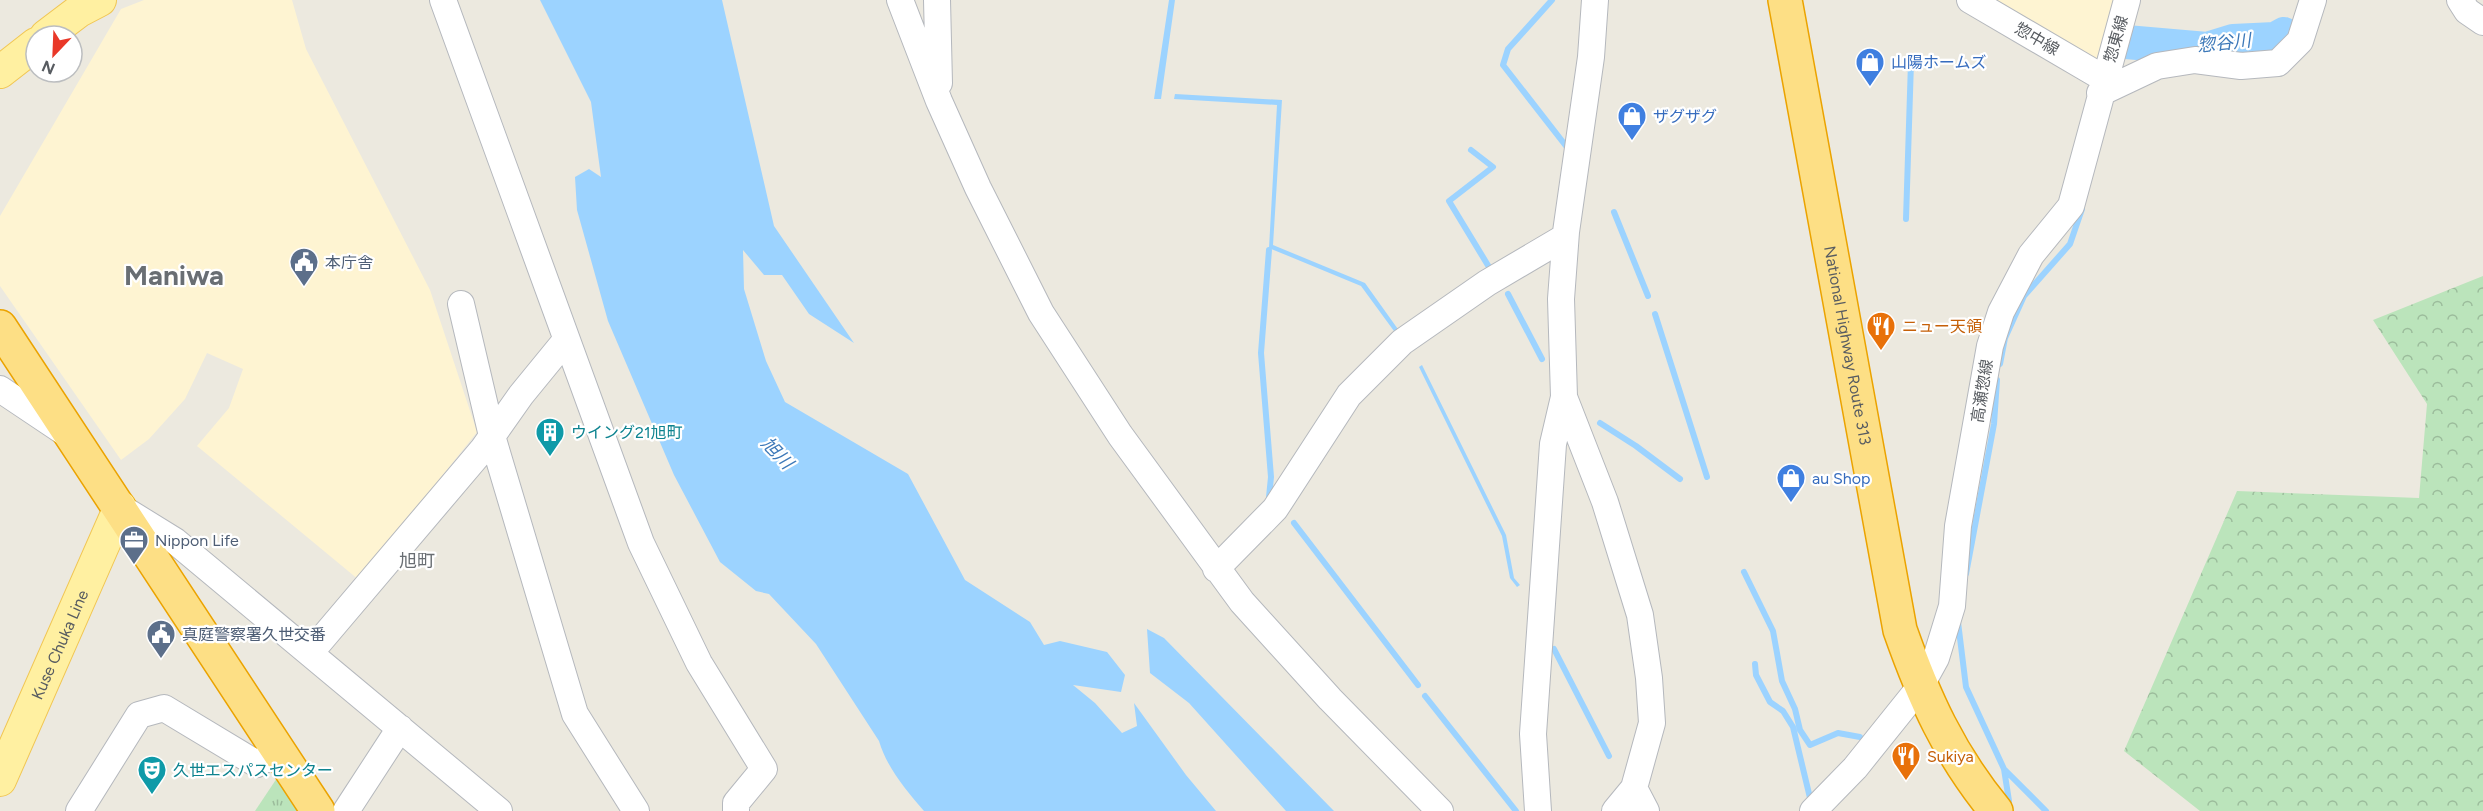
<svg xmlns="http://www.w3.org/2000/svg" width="2483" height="811" font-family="Figtree,'Noto Sans JP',sans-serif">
<defs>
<pattern id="forest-crowns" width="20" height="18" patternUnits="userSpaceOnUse" patternTransform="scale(1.5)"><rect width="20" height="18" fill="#bbe4bb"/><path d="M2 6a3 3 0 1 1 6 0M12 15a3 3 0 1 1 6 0" fill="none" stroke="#9bbc9b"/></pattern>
<pattern id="park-tufts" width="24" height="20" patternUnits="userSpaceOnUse" patternTransform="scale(1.5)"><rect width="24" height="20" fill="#bbe4bb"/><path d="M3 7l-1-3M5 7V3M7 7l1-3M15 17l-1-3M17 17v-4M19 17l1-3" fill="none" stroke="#9bbc9b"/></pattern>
</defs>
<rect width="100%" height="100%" fill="#ece9df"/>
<!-- commercial -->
<path fill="#fef4d2" d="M 144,0 L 292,0 L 306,49 L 430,290 L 477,432 L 359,580 L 197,446 L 229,408 L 243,369 L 207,353 L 185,399 L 149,439 L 121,460 L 0,286 L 0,216 L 121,9 Z
M 1982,0 L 2118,0 L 2102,41 L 2101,61 L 2097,64 Z"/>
<!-- forest -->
<path fill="url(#forest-crowns)" d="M 2483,276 L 2483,811 L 2200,811 L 2124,751 L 2237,491 L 2419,498 L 2427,404 L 2373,320 Z"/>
<!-- park -->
<path fill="url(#park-tufts)" d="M 279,775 L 302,811 L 255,811 Z"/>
<!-- water -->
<path fill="#9cd3ff" d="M 540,0 L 722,0 L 774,226 L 854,343 L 809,314 L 782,275 L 764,275 L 743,250 L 744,289 L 766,361 L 785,402 L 908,474 L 965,580 L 1030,622 L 1044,645 L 1060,641 L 1107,652 L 1125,675 L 1121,692 L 1073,685 L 1095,703 L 1122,733 L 1137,726 L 1134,703 L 1186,775 L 1216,811 L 924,811 C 906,790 887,768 879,741 L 816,644 L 769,594 L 756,591 L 720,562 L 674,475 L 608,321 L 577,210 L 575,177 L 589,169 L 601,177 L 591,102 Z
M 1169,0 L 1175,0 L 1161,99 L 1154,99 Z
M 1175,94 L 1282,100 L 1273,245 L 1365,283 L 1405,339 L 1402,342 L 1361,286 L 1269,248 L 1277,105 L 1174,99 Z
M 1422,365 L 1506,535 L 1514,578 L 1520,585 L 1517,587 L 1510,578 L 1502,536 L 1419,367 Z
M 1147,629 L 1164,638 L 1334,811 L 1286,811 L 1189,703 L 1150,673 Z"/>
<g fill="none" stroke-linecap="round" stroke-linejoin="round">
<!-- stream -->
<path stroke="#9cd3ff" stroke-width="6" d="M 1552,0 L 1508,49 L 1503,65 L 1566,146
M 1471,150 L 1493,167 L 1449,201 L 1492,272
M 1614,212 L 1648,296
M 1906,219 L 1911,62
M 1269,250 L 1261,353 L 1271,477 L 1269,497
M 1508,294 L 1542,359
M 1655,314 L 1707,477
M 2000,364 L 2005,338 L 2024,296 L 2070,244 L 2082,209
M 1600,423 L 1636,446 L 1680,479
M 1294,523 L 1418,685
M 1744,572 L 1773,631 L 1782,681 L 1795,709 L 1800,730 L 1810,745 L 1838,733 L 1860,737
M 1966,574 L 1994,424 L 1997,380
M 1958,622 L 1966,687 L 2004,769 L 2009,801
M 1554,649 L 1609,756
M 1755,664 L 1756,675 L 1770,702 L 1783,711 L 1793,727 L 1811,802
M 1425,696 L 1516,811
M 2004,769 L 2046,811"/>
<!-- river -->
<path stroke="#9cd3ff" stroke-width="34" d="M 2126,42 L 2207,49 L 2233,41 L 2275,39 L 2284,34"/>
<!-- minor casing -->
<g stroke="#b5b8bd" stroke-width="28">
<path id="minor" d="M 443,0 L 641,543 L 699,663 L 764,769 L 736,803 L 736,811
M 900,0 L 939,101 L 978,188 L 1041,313 L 1120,435 L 1242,602 L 1330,699 L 1440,811
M 937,0 L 939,83
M 1595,0 L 1591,57 L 1566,232 L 1561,299 L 1564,397 L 1605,502 L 1640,615 L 1649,678 L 1652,723 L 1634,788 L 1615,811
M 1970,0 L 2105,79
M 2460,0 L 2467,11 L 2483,22
M 2100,93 L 2157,66 L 2195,60 L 2241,66 L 2278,63 L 2300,41 L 2313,0
M 461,304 L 492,436 L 575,714 L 636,811
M 0,389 L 67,434
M 120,507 L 175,541 L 499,811
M 1216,569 L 1275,509 L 1349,395 L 1402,342 L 1487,283 L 1565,237
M 310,653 L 483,449 L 521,395 L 566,340
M 1634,788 L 1646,811
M 79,811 L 139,715 L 164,708 L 257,764 L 278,751
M 346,811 L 400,728
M 1538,811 L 1533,734 L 1553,444 L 1564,397
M 1813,811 L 1855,768 L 1920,687 L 1936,658 L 1952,606 L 1958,526 L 1990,346 L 2001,312 L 2031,255 L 2071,206 L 2127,0"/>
</g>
<!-- major casing -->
<g stroke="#f1c653" stroke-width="34">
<g id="major">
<path d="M 46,36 L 79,11 L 100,0"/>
<path d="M 0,72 L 36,44"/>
<path id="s1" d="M 0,780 L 120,507"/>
</g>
</g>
<!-- highway casing -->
<g stroke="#eba300" stroke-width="36">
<g id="highway">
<path id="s2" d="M 1785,0 L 1900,630 C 1924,698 1949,754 1996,811"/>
<path d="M 0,327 L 318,811"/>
</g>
</g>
<!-- minor -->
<use href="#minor" stroke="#fff" stroke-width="26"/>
<!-- major -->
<use href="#major" stroke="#fff0a1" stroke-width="32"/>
<!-- highway -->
<use href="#highway" stroke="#fddf85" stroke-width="33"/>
</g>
<!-- icons -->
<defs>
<g id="shop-pin" transform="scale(1.5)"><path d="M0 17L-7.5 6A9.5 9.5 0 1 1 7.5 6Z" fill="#3f7fe0" stroke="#fff"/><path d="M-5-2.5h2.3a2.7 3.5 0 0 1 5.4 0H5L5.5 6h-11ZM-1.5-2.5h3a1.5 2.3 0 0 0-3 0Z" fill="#fff"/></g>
<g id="civic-pin" transform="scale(1.5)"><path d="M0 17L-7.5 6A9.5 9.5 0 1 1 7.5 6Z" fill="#5c6f8a" stroke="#fff"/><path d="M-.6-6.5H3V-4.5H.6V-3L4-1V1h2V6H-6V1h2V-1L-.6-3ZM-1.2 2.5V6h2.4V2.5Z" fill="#fff"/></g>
<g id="restaurant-pin" transform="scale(1.5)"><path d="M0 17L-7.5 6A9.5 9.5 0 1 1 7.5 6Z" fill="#e8710a" stroke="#fff"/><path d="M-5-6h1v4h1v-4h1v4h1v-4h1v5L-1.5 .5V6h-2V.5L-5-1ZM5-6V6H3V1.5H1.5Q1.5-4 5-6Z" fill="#fff"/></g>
<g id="building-pin" transform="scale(1.5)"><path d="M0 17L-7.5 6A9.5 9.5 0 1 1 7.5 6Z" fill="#0f9aa8" stroke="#fff"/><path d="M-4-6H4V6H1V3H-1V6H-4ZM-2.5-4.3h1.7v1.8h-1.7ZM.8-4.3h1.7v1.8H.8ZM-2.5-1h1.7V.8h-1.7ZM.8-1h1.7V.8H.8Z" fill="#fff"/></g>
<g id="office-pin" transform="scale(1.5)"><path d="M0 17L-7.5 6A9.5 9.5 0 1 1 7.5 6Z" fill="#5c6f8a" stroke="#fff"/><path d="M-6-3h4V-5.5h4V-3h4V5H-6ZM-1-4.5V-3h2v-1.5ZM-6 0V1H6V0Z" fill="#fff"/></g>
<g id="theatre-pin" transform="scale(1.5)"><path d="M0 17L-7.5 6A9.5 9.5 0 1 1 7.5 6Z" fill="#0f9aa8" stroke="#fff"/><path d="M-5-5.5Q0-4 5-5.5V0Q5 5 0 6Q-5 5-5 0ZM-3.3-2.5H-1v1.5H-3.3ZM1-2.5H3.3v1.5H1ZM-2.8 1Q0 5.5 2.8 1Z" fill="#fff"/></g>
</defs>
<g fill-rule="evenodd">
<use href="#shop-pin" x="1870" y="62"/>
<use href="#shop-pin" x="1632" y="116"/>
<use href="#civic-pin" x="304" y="262"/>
<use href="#restaurant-pin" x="1881" y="326"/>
<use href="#building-pin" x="550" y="432"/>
<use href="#shop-pin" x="1791" y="478"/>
<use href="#office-pin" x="134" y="540"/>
<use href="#civic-pin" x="161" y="634"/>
<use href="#restaurant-pin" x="1906" y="756"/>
<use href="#theatre-pin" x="152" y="770"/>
</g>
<g text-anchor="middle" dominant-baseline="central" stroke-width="4.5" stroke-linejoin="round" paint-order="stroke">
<!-- street labels -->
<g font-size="16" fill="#585c61" stroke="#fff">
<text transform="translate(2037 39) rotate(30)">惣中線</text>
<text transform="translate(2116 39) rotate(-74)">惣東線</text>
<text stroke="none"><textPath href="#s2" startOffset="351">National Highway Route 313</textPath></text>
<text transform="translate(1982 391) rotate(-81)">高瀬惣線</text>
<text stroke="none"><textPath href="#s1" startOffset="148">Kuse Chuka Line</textPath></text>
</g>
<!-- shop labels -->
<g font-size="16" fill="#366cbe" stroke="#fff" text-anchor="start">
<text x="1891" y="62">山陽ホームズ</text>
<text x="1653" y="116">ザグザグ</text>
<text x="1812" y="478">au Shop</text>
</g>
<!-- service labels -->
<g font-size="16" fill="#4e5e75" stroke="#fff" text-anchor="start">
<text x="325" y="262">本庁舎</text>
<text x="155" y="540">Nippon Life</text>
<text x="182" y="634">真庭警察署久世交番</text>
</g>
<!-- food labels -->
<g font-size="16" fill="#c56008" stroke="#fff" text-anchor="start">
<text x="1902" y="326">ニュー天領</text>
<text x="1927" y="756">Sukiya</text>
</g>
<!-- culture labels -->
<g font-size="16" fill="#0d838f" stroke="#fff" text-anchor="start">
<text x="571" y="432">ウイング21旭町</text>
<text x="173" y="770">久世エスパスセンター</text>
</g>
<!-- water labels -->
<g font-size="18" font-style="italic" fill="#3d79b9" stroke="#fff">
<text transform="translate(2224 43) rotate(-6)">惣谷川</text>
<text transform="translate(777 453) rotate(46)">旭川</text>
</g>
<!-- neighbourhood labels -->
<g font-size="18" fill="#696e73" stroke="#fff">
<text x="417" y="561">旭町</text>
</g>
<!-- town labels -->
<g font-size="28" font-weight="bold" fill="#696e73" stroke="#fff">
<text x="174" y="275">Maniwa</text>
</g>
</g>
<!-- north arrow -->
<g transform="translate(54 54) rotate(203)"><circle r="28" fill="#ffffff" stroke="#bcbec0" stroke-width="1.5"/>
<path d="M0-4.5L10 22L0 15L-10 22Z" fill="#e93828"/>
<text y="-9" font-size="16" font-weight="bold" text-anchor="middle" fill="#585c61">N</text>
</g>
</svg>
